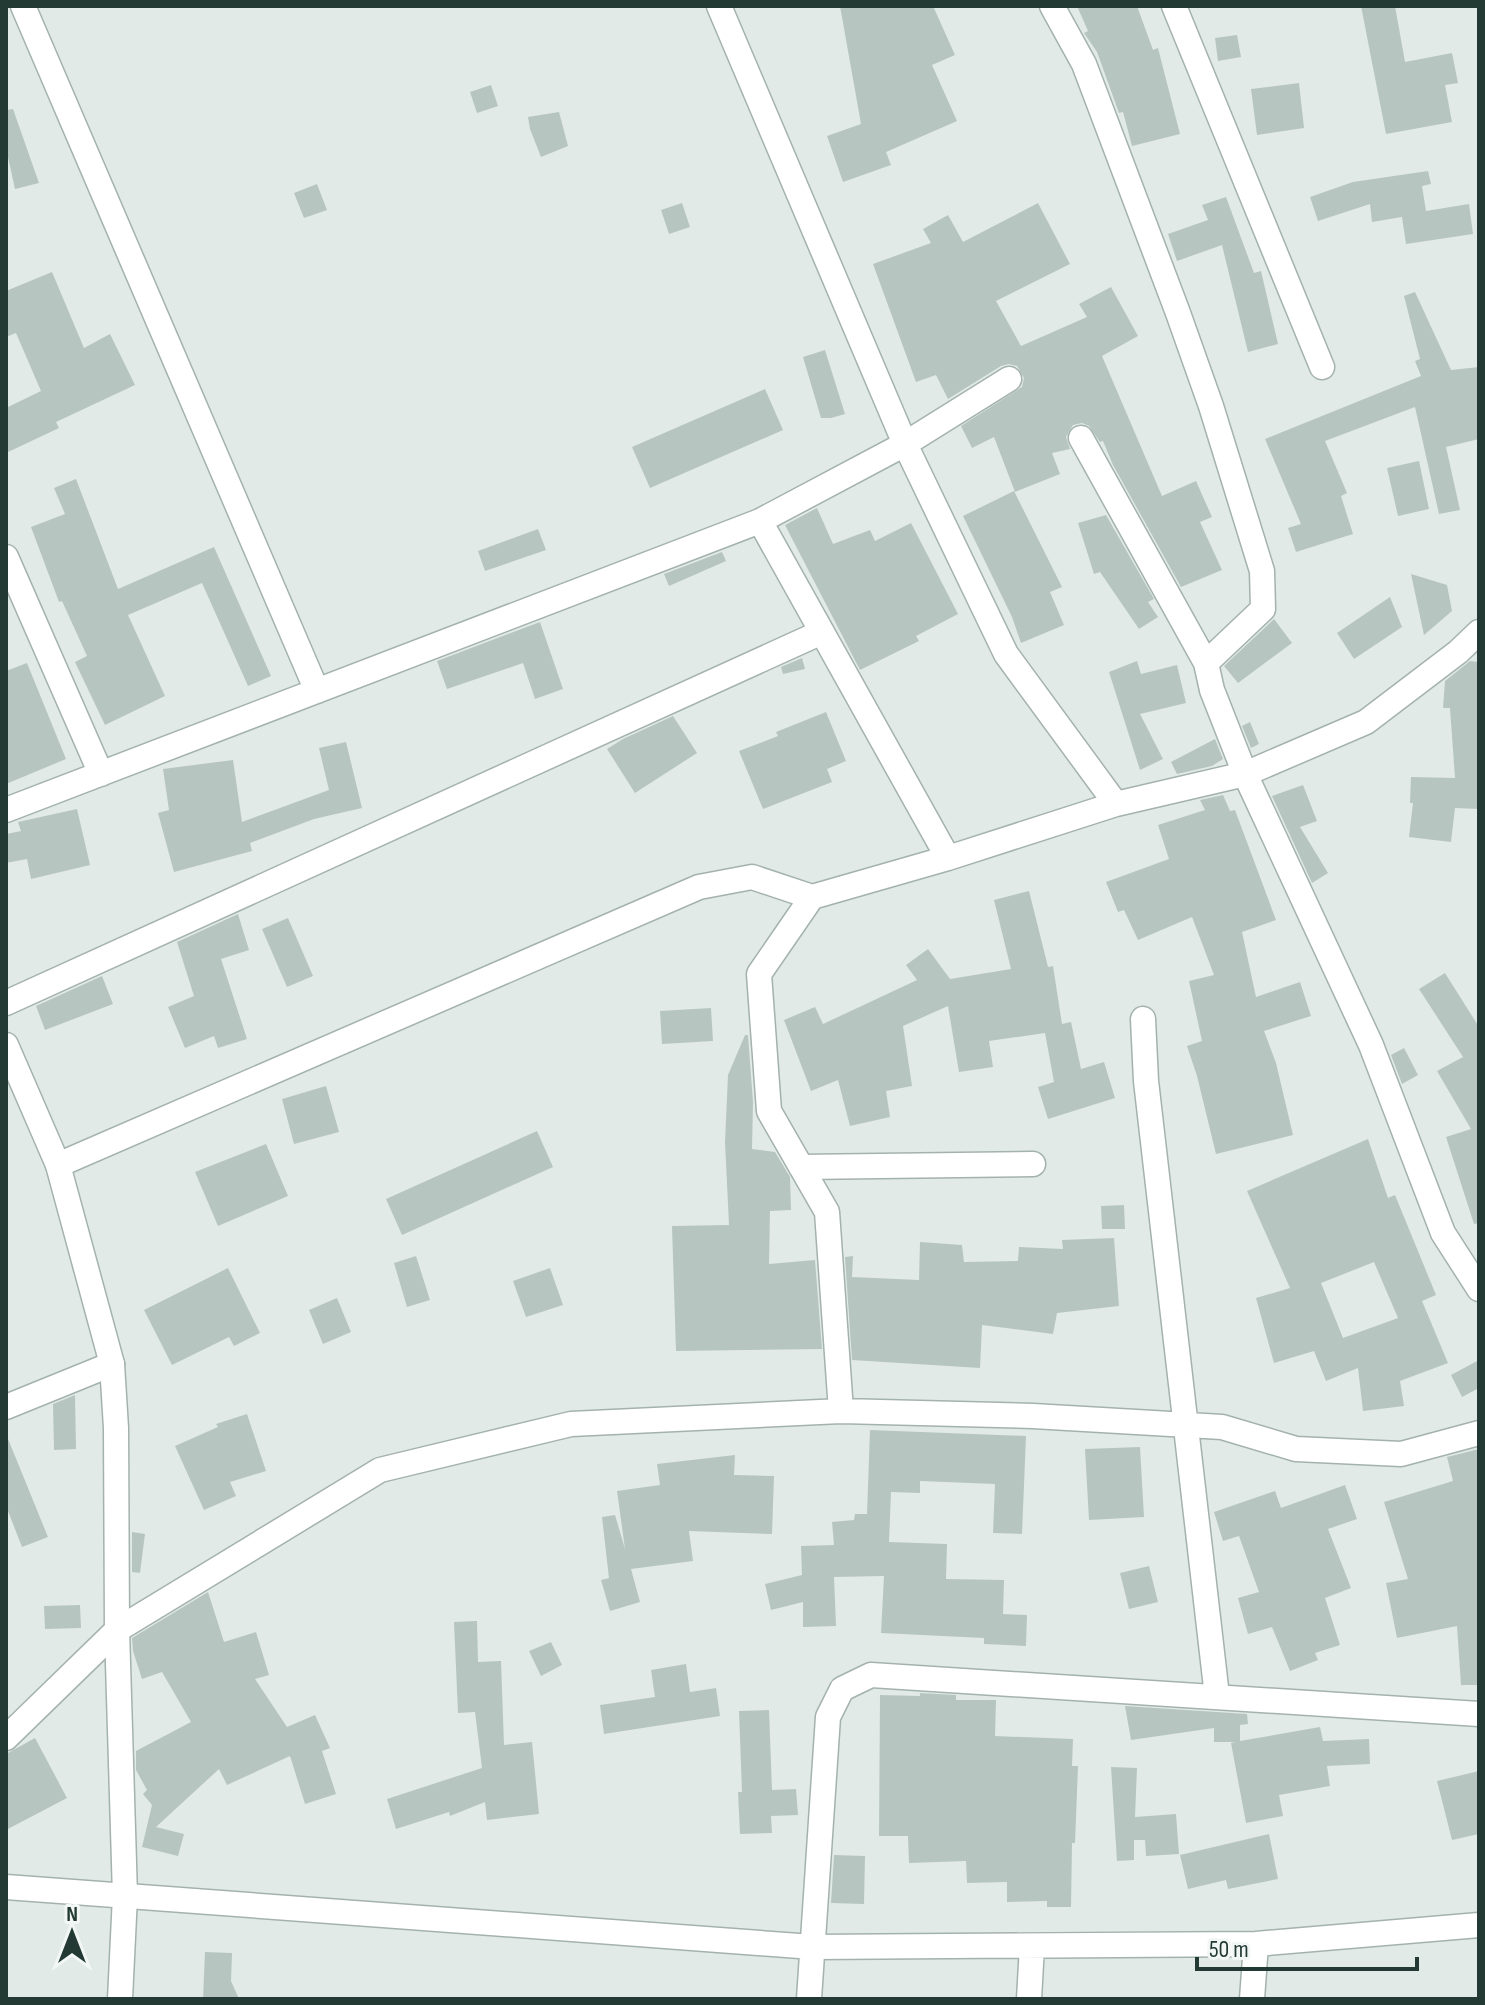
<svg xmlns="http://www.w3.org/2000/svg" width="1485" height="2005" font-family="'Sofia Sans Condensed',sans-serif">
<rect width="100%" height="100%" fill="#e1eae7"/>
<!-- building -->
<path fill="#b7c5c0" fill-rule="evenodd" d="M 840,6 L 933,6 L 955,55 L 932,65 L 957,121 L 886,152 L 891,165 L 843,182 L 827,136 L 861,124 Z
M 1077,6 L 1137,6 L 1153,50 L 1158,48 L 1180,134 L 1132,146 L 1123,112 L 1119,113 L 1097,52 L 1084,33 L 1088,31 Z
M 1361,6 L 1395,6 L 1405,62 L 1452,53 L 1458,83 L 1445,85 L 1452,122 L 1386,134 Z
M 1237,35 L 1241,57 L 1218,61 L 1215,38 Z
M 1299,83 L 1304,128 L 1257,135 L 1251,89 Z
M 491,85 L 498,106 L 477,113 L 470,92 Z
M 13,109 L 39,183 L 15,189 L 6,148 L 6,110 Z
M 559,112 L 568,146 L 541,157 L 530,129 L 528,117 Z
M 1428,171 L 1431,184 L 1422,186 L 1426,211 L 1469,204 L 1473,234 L 1406,244 L 1402,217 L 1372,222 L 1370,204 L 1318,221 L 1310,197 L 1353,182 Z
M 317,184 L 327,210 L 304,218 L 294,193 Z
M 1226,197 L 1254,273 L 1261,271 L 1278,344 L 1248,352 L 1222,245 L 1177,261 L 1168,234 L 1208,220 L 1202,205 Z
M 682,203 L 690,227 L 669,234 L 661,210 Z
M 1038,203 L 1070,264 L 996,301 L 1021,346 L 1087,317 L 1079,304 L 1111,287 L 1138,336 L 1102,356 L 1162,496 L 1196,481 L 1212,517 L 1200,522 L 1222,570 L 1181,587 L 1113,465 L 1103,441 L 1100,442 L 1089,426 L 1082,423 L 1073,425 L 1066,437 L 1070,449 L 1052,453 L 1060,474 L 1015,492 L 994,437 L 972,448 L 961,426 L 1022,387 L 1024,378 L 1017,366 L 1009,364 L 1001,366 L 948,399 L 936,375 L 916,382 L 873,264 L 931,243 L 923,229 L 948,215 L 963,242 Z
M 52,272 L 84,348 L 110,334 L 135,385 L 56,422 L 59,428 L 6,453 L 6,408 L 41,391 L 16,333 L 6,337 L 6,291 Z
M 1415,292 L 1451,370 L 1479,367 L 1479,439 L 1446,447 L 1460,510 L 1439,514 L 1415,407 L 1325,441 L 1347,493 L 1341,496 L 1353,534 L 1296,552 L 1288,528 L 1301,524 L 1265,439 L 1421,376 L 1415,361 L 1420,359 L 1404,296 Z
M 825,350 L 845,414 L 831,418 L 821,418 L 803,357 Z
M 765,389 L 783,430 L 650,488 L 632,447 Z
M 1419,461 L 1429,509 L 1398,516 L 1387,468 Z
M 76,479 L 118,589 L 214,547 L 271,676 L 248,686 L 202,583 L 128,615 L 165,696 L 105,725 L 75,662 L 87,656 L 62,601 L 59,602 L 31,527 L 65,514 L 54,488 Z
M 1014,491 L 1062,587 L 1050,592 L 1064,625 L 1021,643 L 1012,617 L 963,516 Z
M 817,508 L 833,544 L 870,530 L 875,541 L 911,523 L 958,614 L 916,636 L 919,641 L 860,670 L 785,525 Z
M 1106,515 L 1154,599 L 1148,602 L 1158,617 L 1139,629 L 1100,572 L 1094,574 L 1078,523 Z
M 538,529 L 546,550 L 485,571 L 478,551 Z
M 722,552 L 726,561 L 669,586 L 664,574 Z
M 1411,574 L 1447,585 L 1452,611 L 1424,635 Z
M 1390,597 L 1402,627 L 1354,659 L 1337,633 Z
M 1274,619 L 1292,643 L 1238,683 L 1224,666 Z
M 540,622 L 563,689 L 535,699 L 523,663 L 447,689 L 437,661 Z
M 802,658 L 805,669 L 783,674 L 781,667 Z
M 1137,661 L 1141,674 L 1177,665 L 1186,703 L 1140,714 L 1163,759 L 1140,770 L 1109,672 Z
M 1470,661 L 1479,662 L 1479,809 L 1455,808 L 1451,842 L 1409,837 L 1413,803 L 1410,803 L 1411,777 L 1455,778 L 1450,708 L 1443,708 L 1445,681 Z
M 27,663 L 66,759 L 6,784 L 6,671 Z
M 826,712 L 846,761 L 827,769 L 832,782 L 763,809 L 739,751 L 778,736 L 776,732 Z
M 673,716 L 697,753 L 635,793 L 607,749 L 623,739 Z
M 1250,722 L 1259,744 L 1251,748 L 1242,726 Z
M 1215,739 L 1223,759 L 1212,766 L 1177,774 L 1171,762 Z
M 346,742 L 362,808 L 314,819 L 250,843 L 252,851 L 174,872 L 158,813 L 169,810 L 163,769 L 233,760 L 242,822 L 329,790 L 319,748 Z
M 1303,785 L 1317,821 L 1300,827 L 1328,873 L 1312,883 L 1272,796 Z
M 1223,795 L 1230,811 L 1235,810 L 1276,920 L 1242,932 L 1256,997 L 1300,982 L 1311,1016 L 1264,1031 L 1276,1063 L 1293,1135 L 1216,1154 L 1197,1076 L 1187,1046 L 1202,1041 L 1189,981 L 1214,975 L 1192,917 L 1138,940 L 1124,910 L 1118,912 L 1106,882 L 1169,859 L 1158,825 L 1205,810 L 1200,800 Z
M 77,809 L 90,865 L 31,879 L 27,859 L 6,863 L 6,834 L 21,831 L 18,822 Z
M 1029,891 L 1048,967 L 1053,966 L 1062,1024 L 1071,1022 L 1081,1069 L 1104,1062 L 1115,1098 L 1048,1119 L 1038,1087 L 1054,1082 L 1045,1033 L 989,1041 L 993,1067 L 959,1072 L 948,1006 L 903,1026 L 912,1086 L 886,1091 L 890,1117 L 850,1126 L 838,1080 L 811,1091 L 784,1020 L 815,1007 L 823,1024 L 917,980 L 906,965 L 928,949 L 950,979 L 1011,969 L 994,900 Z
M 238,914 L 249,950 L 221,959 L 247,1039 L 218,1048 L 214,1036 L 185,1048 L 168,1007 L 194,996 L 177,942 Z
M 288,918 L 313,976 L 287,987 L 262,929 Z
M 1445,973 L 1479,1027 L 1479,1223 L 1474,1224 L 1446,1137 L 1471,1129 L 1437,1071 L 1463,1057 L 1419,989 Z
M 102,976 L 113,1004 L 45,1030 L 36,1006 Z
M 711,1008 L 713,1041 L 662,1044 L 660,1011 Z
M 745,1035 L 748,1035 L 753,1102 L 752,1149 L 775,1152 L 790,1177 L 791,1210 L 770,1211 L 769,1264 L 815,1260 L 822,1349 L 676,1351 L 672,1226 L 729,1225 L 725,1142 L 728,1075 Z
M 1404,1048 L 1418,1075 L 1402,1084 L 1391,1055 Z
M 326,1086 L 339,1132 L 294,1144 L 282,1099 Z
M 537,1131 L 553,1167 L 402,1235 L 386,1199 Z
M 1368,1139 L 1388,1198 L 1395,1195 L 1436,1295 L 1422,1301 L 1448,1363 L 1400,1381 L 1404,1406 L 1363,1411 L 1358,1368 L 1326,1381 L 1314,1351 L 1274,1363 L 1256,1298 L 1290,1288 L 1247,1191 ZM 1374,1262 L 1398,1318 L 1343,1338 L 1321,1283 Z
M 266,1144 L 288,1196 L 218,1226 L 195,1172 Z
M 1124,1205 L 1125,1229 L 1102,1229 L 1101,1206 Z
M 1114,1238 L 1119,1306 L 1057,1313 L 1053,1334 L 982,1325 L 980,1368 L 852,1360 L 845,1257 L 853,1256 L 852,1277 L 919,1280 L 920,1242 L 962,1245 L 964,1262 L 1018,1261 L 1019,1247 L 1063,1249 L 1062,1240 Z
M 416,1256 L 430,1300 L 407,1307 L 394,1263 Z
M 228,1268 L 260,1333 L 234,1346 L 229,1337 L 172,1365 L 144,1310 Z
M 550,1268 L 563,1305 L 526,1317 L 513,1281 Z
M 337,1298 L 351,1332 L 323,1344 L 309,1310 Z
M 1479,1360 L 1479,1388 L 1462,1397 L 1451,1375 Z
M 75,1395 L 76,1449 L 54,1450 L 53,1404 Z
M 247,1414 L 266,1471 L 230,1482 L 236,1496 L 204,1510 L 175,1446 L 218,1427 L 216,1424 Z
M 870,1430 L 1026,1436 L 1022,1534 L 993,1533 L 995,1484 L 920,1481 L 920,1493 L 891,1492 L 889,1542 L 947,1544 L 946,1579 L 1004,1580 L 1003,1614 L 1027,1615 L 1026,1646 L 984,1644 L 984,1638 L 881,1633 L 884,1576 L 834,1577 L 836,1626 L 803,1627 L 803,1602 L 771,1610 L 765,1584 L 802,1575 L 801,1546 L 834,1545 L 832,1522 L 854,1520 L 855,1514 L 867,1514 Z
M 6,1434 L 48,1537 L 22,1547 L 6,1506 Z
M 1140,1447 L 1144,1517 L 1089,1520 L 1085,1449 Z
M 1479,1449 L 1479,1685 L 1461,1685 L 1457,1626 L 1397,1638 L 1386,1583 L 1408,1579 L 1384,1502 L 1453,1481 L 1447,1457 Z
M 735,1455 L 734,1475 L 774,1476 L 772,1534 L 689,1531 L 693,1561 L 631,1569 L 640,1602 L 610,1611 L 601,1580 L 609,1578 L 602,1517 L 615,1515 L 625,1549 L 617,1491 L 660,1485 L 657,1464 Z
M 1345,1485 L 1357,1519 L 1328,1529 L 1351,1588 L 1325,1598 L 1340,1645 L 1315,1653 L 1318,1660 L 1290,1671 L 1272,1627 L 1248,1634 L 1238,1598 L 1259,1592 L 1239,1536 L 1223,1541 L 1214,1512 L 1275,1491 L 1281,1508 Z
M 132,1532 L 145,1534 L 140,1573 L 132,1572 Z
M 1149,1566 L 1158,1602 L 1129,1609 L 1120,1573 Z
M 208,1592 L 224,1642 L 256,1632 L 269,1675 L 255,1679 L 287,1727 L 315,1715 L 330,1748 L 322,1751 L 336,1794 L 305,1804 L 290,1756 L 227,1785 L 219,1769 L 156,1827 L 184,1834 L 178,1856 L 142,1847 L 152,1805 L 143,1794 L 147,1790 L 136,1770 L 136,1751 L 191,1722 L 162,1672 L 142,1679 L 133,1651 L 132,1638 Z
M 80,1605 L 81,1628 L 45,1629 L 44,1606 Z
M 477,1621 L 478,1662 L 501,1661 L 504,1745 L 532,1742 L 539,1814 L 487,1820 L 485,1802 L 450,1816 L 449,1812 L 396,1829 L 387,1799 L 482,1768 L 475,1712 L 458,1713 L 454,1622 Z
M 551,1642 L 562,1665 L 541,1676 L 529,1651 Z
M 686,1664 L 690,1692 L 716,1688 L 720,1716 L 604,1734 L 600,1705 L 655,1697 L 651,1670 Z
M 920,1693 L 956,1695 L 956,1700 L 996,1700 L 995,1736 L 1073,1739 L 1072,1766 L 1078,1766 L 1075,1843 L 1072,1843 L 1071,1907 L 1047,1907 L 1047,1901 L 1007,1902 L 1007,1882 L 967,1883 L 966,1861 L 909,1863 L 908,1836 L 879,1836 L 880,1695 L 920,1696 Z
M 1125,1706 L 1247,1714 L 1248,1724 L 1240,1725 L 1240,1741 L 1320,1727 L 1323,1741 L 1369,1739 L 1370,1764 L 1327,1766 L 1330,1786 L 1279,1795 L 1283,1816 L 1246,1823 L 1231,1743 L 1235,1742 L 1214,1742 L 1214,1728 L 1131,1740 Z
M 769,1710 L 772,1790 L 796,1789 L 798,1815 L 771,1816 L 772,1833 L 740,1834 L 738,1792 L 742,1792 L 739,1711 Z
M 35,1738 L 67,1798 L 6,1830 L 6,1754 Z
M 1111,1767 L 1137,1768 L 1135,1817 L 1176,1814 L 1179,1854 L 1146,1856 L 1145,1840 L 1134,1840 L 1134,1860 L 1117,1861 Z
M 1479,1771 L 1479,1834 L 1452,1840 L 1437,1781 Z
M 1269,1834 L 1278,1879 L 1228,1889 L 1226,1880 L 1188,1889 L 1180,1855 Z
M 834,1855 L 865,1856 L 864,1904 L 831,1903 Z
M 205,1952 L 232,1953 L 231,1981 L 239,1999 L 203,1999 Z"/>
<g fill="none" stroke-linecap="round" stroke-linejoin="round">
<!-- minor casing -->
<g stroke="#a4b2ae" stroke-width="27">
<path id="minor" d="M 23,6 L 317,691
M 719,6 L 905,444 L 1006,654 L 1116,804
M 1052,6 L 1084,64 L 1178,313 L 1211,406 L 1262,571 L 1263,609 L 1206,663 L 1212,690 L 1245,774 L 1371,1045 L 1443,1233 L 1479,1289
M 1174,6 L 1322,367
M 1081,438 L 1206,663
M 760,521 L 948,858
M 6,557 L 101,774
M 6,810 L 760,521 L 905,444 L 1009,379
M 6,1003 L 822,632
M 1143,1019 L 1146,1081 L 1217,1696
M 58,1165 L 699,887 L 752,877 L 812,897
M 801,1167 L 1033,1164
M 6,1407 L 112,1364
M 841,1411 L 827,1212 L 769,1111 L 759,974 L 812,897 L 948,858 L 1116,804 L 1245,774 L 1366,722 L 1458,652 L 1479,632
M 6,1738 L 117,1630 L 380,1470 L 571,1424 L 841,1411 L 1033,1416 L 1222,1427 L 1296,1449 L 1401,1454 L 1479,1433
M 6,1887 L 813,1947 L 1256,1944 L 1479,1925
M 809,1999 L 828,1717 L 842,1689 L 871,1675 L 1479,1714
M 1029,1999 L 1032,1946
M 1252,1999 L 1256,1944"/>
</g>
<!-- tertiary casing -->
<g stroke="#a4b2ae" stroke-width="27">
<path id="tertiary" d="M 6,1045 L 58,1165 L 112,1364 L 116,1428 L 117,1630 L 125,1896 L 120,1999"/>
</g>
<!-- minor -->
<use href="#minor" stroke="#fff" stroke-width="24"/>
<!-- tertiary -->
<use href="#tertiary" stroke="#fff" stroke-width="24"/>
</g>
<!-- border -->
<rect width="1485" height="2005" fill="none" stroke="#233a34" stroke-width="16"/>
<!-- north arrow -->
<g transform="translate(72 1933)" stroke="#f2f7f5" stroke-width="6" paint-order="stroke">
<path d="M0-6L14 30L0 20L-14 30Z" fill="#233a34"/>
<text y="-12" font-size="22" font-weight="bold" text-anchor="middle" fill="#233a34">N</text>
</g>
<!-- scale -->
<path d="M1197 1957v12h220v-12" fill="none" stroke="#233a34" stroke-width="4"/>
<text x="1209" y="1957" font-size="24" fill="#233a34" stroke="#f2f7f5" stroke-width="6" paint-order="stroke">50 m</text>
</svg>
